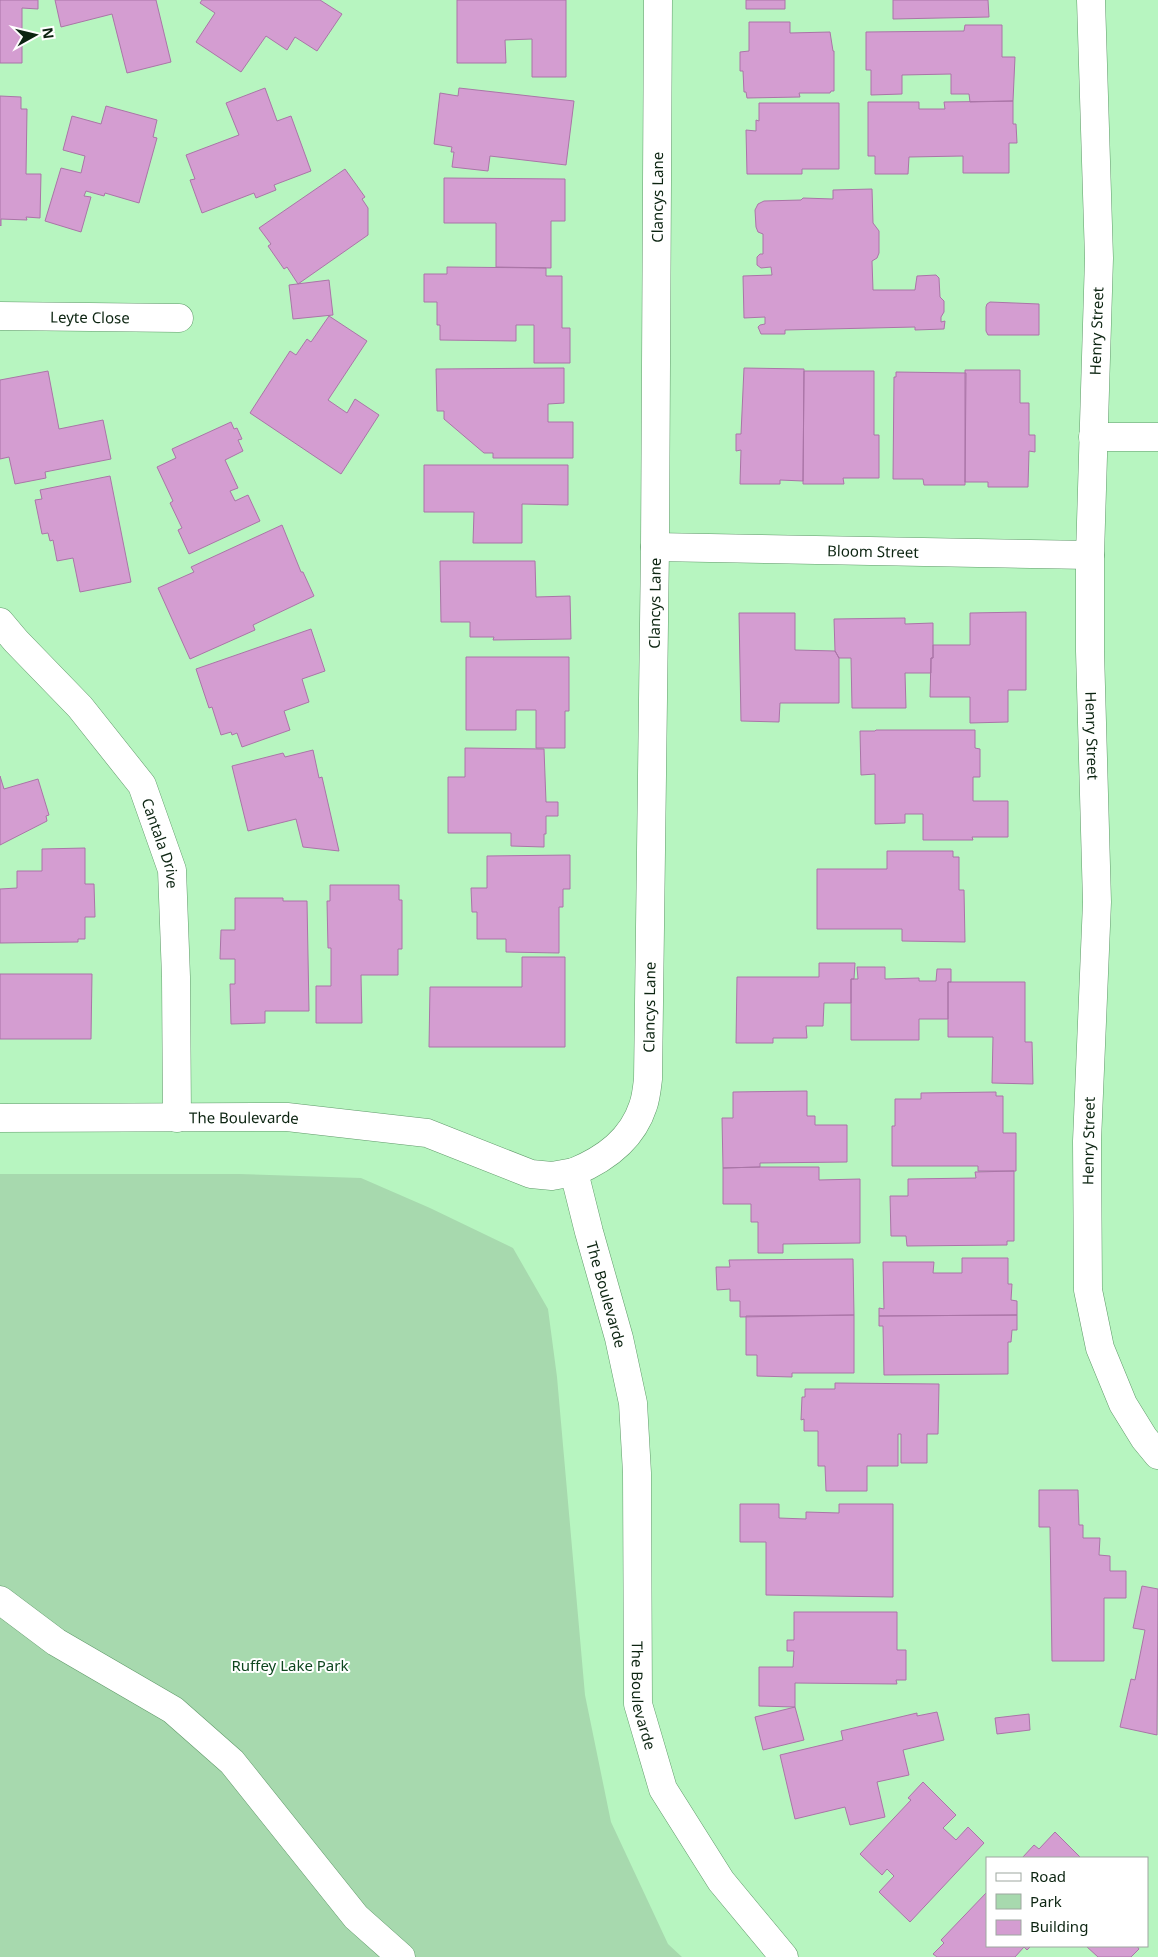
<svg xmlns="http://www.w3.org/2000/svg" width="1158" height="1957" font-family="'Noto Sans',sans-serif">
<rect width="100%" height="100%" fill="#b7f5c0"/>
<!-- green -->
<path fill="#a7d9ae" d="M 0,1174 L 239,1174 L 361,1178 L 430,1208 L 513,1248 L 548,1309 L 557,1377 L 585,1695 L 611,1822 L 668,1944 L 682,1957 L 0,1957 Z"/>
<!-- building -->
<path fill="#d49dd1" stroke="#aa75a7" d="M 0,0 L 38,0 L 38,9 L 22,8 L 22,63 L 0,63 Z
M 55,0 L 156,0 L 171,62 L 127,73 L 112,14 L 61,27 Z
M 202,0 L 320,0 L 342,14 L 317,51 L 295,37 L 287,50 L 266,36 L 241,72 L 196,42 L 215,13 L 200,3 Z
M 457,0 L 566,0 L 566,77 L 532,77 L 532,39 L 505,40 L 506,63 L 457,63 Z
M 746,0 L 785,0 L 785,9 L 746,9 Z
M 893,0 L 988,0 L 989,17 L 893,19 Z
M 749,22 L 790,22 L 790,33 L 830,32 L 833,51 L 834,51 L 834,91 L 831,91 L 830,93 L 799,93 L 800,97 L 747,98 L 746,92 L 744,92 L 743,71 L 740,71 L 740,52 L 749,51 Z
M 965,25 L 1002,25 L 1002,57 L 1015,57 L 1013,101 L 970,102 L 969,94 L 951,94 L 951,74 L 902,75 L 902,94 L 871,95 L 871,70 L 866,70 L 866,32 L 964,31 Z
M 265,88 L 277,121 L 291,116 L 311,171 L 274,185 L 276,190 L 256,198 L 254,193 L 202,213 L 190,180 L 195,179 L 186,155 L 239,135 L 226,103 Z
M 459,88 L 574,101 L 566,165 L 490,156 L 488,171 L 452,167 L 454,152 L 451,152 L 452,147 L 434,144 L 440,93 L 458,96 Z
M 0,96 L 21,97 L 21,109 L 27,109 L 26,174 L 41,174 L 40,218 L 26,217 L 27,220 L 1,219 L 1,226 L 0,225 Z
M 1013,101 L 1013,124 L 1016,124 L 1017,143 L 1009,143 L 1009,173 L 963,173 L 963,156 L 909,157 L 908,174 L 875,174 L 875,156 L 868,156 L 868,102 L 919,102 L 919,109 L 945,109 L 944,102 Z
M 759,103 L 839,103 L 839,169 L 802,169 L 802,174 L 747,174 L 746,130 L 756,131 L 756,120 L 759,121 Z
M 106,106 L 157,120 L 153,137 L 157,138 L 139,203 L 105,193 L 104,196 L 86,191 L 84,196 L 91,197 L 81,232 L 45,221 L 61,168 L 81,173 L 85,156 L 63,150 L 72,116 L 101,124 Z
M 345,169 L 365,197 L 362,199 L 368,208 L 368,235 L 298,284 L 287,267 L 284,269 L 268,246 L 271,244 L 259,228 Z
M 444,178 L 565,179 L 565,221 L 551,221 L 551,268 L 496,267 L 496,223 L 444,223 Z
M 872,189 L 873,223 L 879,231 L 879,253 L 877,258 L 872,261 L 873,290 L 915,290 L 917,276 L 936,275 L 939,278 L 940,297 L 944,301 L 944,312 L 941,317 L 941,322 L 945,321 L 944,329 L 915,330 L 915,327 L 785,330 L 785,334 L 761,334 L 758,327 L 760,325 L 765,324 L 765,317 L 744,318 L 743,276 L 772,275 L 771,267 L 761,268 L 757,265 L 757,257 L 760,254 L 763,254 L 763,234 L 758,232 L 756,227 L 755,210 L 758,204 L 764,201 L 801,200 L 803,198 L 833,199 L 833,190 Z
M 447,267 L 546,268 L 546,276 L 562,276 L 562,328 L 570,328 L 570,363 L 534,363 L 534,325 L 516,325 L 516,341 L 440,340 L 440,325 L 437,325 L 437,302 L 424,302 L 424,274 L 447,274 Z
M 329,280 L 333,315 L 293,319 L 289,285 Z
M 990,302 L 1039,304 L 1039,335 L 988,335 L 986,331 L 986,307 L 987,304 Z
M 329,316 L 367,341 L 328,400 L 347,413 L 355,399 L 379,415 L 341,474 L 250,413 L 290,351 L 296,355 L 307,339 L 311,342 Z
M 564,368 L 564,403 L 548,404 L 548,422 L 573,422 L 573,458 L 493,458 L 493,453 L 484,453 L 444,419 L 444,411 L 437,411 L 436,369 Z
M 744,368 L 804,369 L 803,481 L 780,480 L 780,484 L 740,484 L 741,450 L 736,451 L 736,434 L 741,434 Z
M 965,370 L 1020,370 L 1020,403 L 1029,403 L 1029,435 L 1035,435 L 1035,452 L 1029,451 L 1028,487 L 988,487 L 988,482 L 965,482 Z
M 48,371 L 59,429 L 103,420 L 111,459 L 45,472 L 46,478 L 15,484 L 9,457 L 0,459 L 0,380 Z
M 804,371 L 874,371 L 874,435 L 879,435 L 879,478 L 843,478 L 844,484 L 803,484 Z
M 896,372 L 966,373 L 965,485 L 924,485 L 923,479 L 893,479 L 894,377 L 896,377 Z
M 231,422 L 234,429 L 237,428 L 242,439 L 238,440 L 243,451 L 225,460 L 238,488 L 230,491 L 235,501 L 248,495 L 260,521 L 189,554 L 178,530 L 182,528 L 170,503 L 173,501 L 157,467 L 176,458 L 172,449 Z
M 424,465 L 568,465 L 568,505 L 522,504 L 522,543 L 473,543 L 474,512 L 424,512 Z
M 110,476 L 131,582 L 80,592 L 73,558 L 57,561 L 53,540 L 50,541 L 48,533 L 42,534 L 35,500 L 42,499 L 40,490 Z
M 282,525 L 301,572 L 303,572 L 314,596 L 253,625 L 255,630 L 190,659 L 158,588 L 194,572 L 191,567 Z
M 440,561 L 535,561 L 536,597 L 570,596 L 571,639 L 493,640 L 494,637 L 470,637 L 470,622 L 441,622 Z
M 1026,612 L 1026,690 L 1008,690 L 1008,722 L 970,723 L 970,697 L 930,697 L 931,658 L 933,658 L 933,645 L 970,645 L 970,613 Z
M 739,613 L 795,613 L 795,650 L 835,651 L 839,658 L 839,703 L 780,703 L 779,722 L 741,721 Z
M 905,618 L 905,624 L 933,623 L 933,658 L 931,658 L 931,673 L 905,673 L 906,708 L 852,708 L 851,658 L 839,658 L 835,651 L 834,619 Z
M 311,629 L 325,671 L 302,679 L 309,702 L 284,711 L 290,730 L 242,747 L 237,733 L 232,735 L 231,732 L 221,735 L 212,707 L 209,708 L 196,669 Z
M 466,657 L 569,657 L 569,711 L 565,711 L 565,748 L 536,748 L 536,710 L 516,710 L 516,730 L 466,730 Z
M 876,730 L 975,730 L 975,748 L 980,749 L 980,777 L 973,777 L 973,801 L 1008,801 L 1008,837 L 972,837 L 973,840 L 923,840 L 923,814 L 905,814 L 905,823 L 875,824 L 875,774 L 861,775 L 860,731 L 875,731 Z
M 465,748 L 544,749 L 546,802 L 558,802 L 558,816 L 546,816 L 546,834 L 544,834 L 544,847 L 511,846 L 511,833 L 448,833 L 448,777 L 465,777 Z
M 313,750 L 319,778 L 322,777 L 339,851 L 303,847 L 296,819 L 248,831 L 232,766 L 283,753 L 285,757 Z
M 0,776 L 4,789 L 38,779 L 49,815 L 46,816 L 47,821 L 0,845 Z
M 85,848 L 85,884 L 94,884 L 95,917 L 85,917 L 85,939 L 78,939 L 78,942 L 0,943 L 0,889 L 17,888 L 17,871 L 42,871 L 42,849 Z
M 887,851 L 953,851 L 953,857 L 959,857 L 959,890 L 964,890 L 965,942 L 902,941 L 902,929 L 817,929 L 817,869 L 887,869 Z
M 570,855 L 570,889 L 563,889 L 563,907 L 559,907 L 559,953 L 506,952 L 506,939 L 477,939 L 477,912 L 472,912 L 471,888 L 487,888 L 487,856 Z
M 330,885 L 399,885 L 399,900 L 402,900 L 402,949 L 398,949 L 398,975 L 361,975 L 362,1023 L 316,1023 L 316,986 L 331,986 L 331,948 L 328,948 L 327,901 L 330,901 Z
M 235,898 L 283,898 L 283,901 L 307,901 L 309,1011 L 265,1011 L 265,1023 L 231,1024 L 230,984 L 235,984 L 235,959 L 220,959 L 221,930 L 235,930 Z
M 522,957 L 565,957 L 565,1047 L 429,1047 L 430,987 L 522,987 Z
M 819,963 L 855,963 L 854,979 L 851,979 L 851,1003 L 824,1003 L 823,1026 L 806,1026 L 807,1038 L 773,1038 L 773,1043 L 736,1043 L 737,977 L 819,977 Z
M 857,967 L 885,967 L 885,979 L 919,978 L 919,981 L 936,981 L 937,969 L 951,969 L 951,982 L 948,982 L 948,1019 L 919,1019 L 919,1040 L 851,1040 L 851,979 L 858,979 Z
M 0,974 L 92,974 L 91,1039 L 0,1039 Z
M 948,982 L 1025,982 L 1025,1042 L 1032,1042 L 1033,1084 L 992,1083 L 993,1037 L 948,1037 Z
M 807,1091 L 807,1116 L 815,1116 L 815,1125 L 847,1125 L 847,1162 L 760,1163 L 760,1167 L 723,1168 L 722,1118 L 733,1118 L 733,1092 Z
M 996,1092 L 996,1096 L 1003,1096 L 1003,1133 L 1016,1133 L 1016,1171 L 978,1171 L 978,1166 L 892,1166 L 892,1126 L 895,1126 L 895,1099 L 921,1099 L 921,1093 Z
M 760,1167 L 819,1167 L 819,1180 L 860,1179 L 860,1243 L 783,1244 L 783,1253 L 758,1253 L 758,1222 L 751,1222 L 751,1204 L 723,1204 L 723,1168 Z
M 1014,1171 L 1014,1241 L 1007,1241 L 1007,1245 L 907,1246 L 906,1236 L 891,1236 L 890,1196 L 908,1196 L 908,1179 L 976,1178 L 975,1172 Z
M 962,1258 L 1008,1258 L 1008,1284 L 1012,1284 L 1011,1300 L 1017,1301 L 1017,1315 L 879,1316 L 879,1308 L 884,1309 L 883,1262 L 934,1262 L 933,1273 L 962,1273 Z
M 853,1259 L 854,1315 L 740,1317 L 740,1301 L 730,1301 L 730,1289 L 717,1290 L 716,1267 L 730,1267 L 729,1260 Z
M 854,1315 L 854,1373 L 792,1373 L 792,1377 L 757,1376 L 757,1355 L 746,1355 L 746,1316 Z
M 1017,1315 L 1017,1330 L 1012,1330 L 1011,1342 L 1008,1342 L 1008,1374 L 884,1375 L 883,1326 L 879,1326 L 879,1316 Z
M 835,1383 L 939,1384 L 938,1434 L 927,1434 L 927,1463 L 901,1463 L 901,1434 L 898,1434 L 898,1466 L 867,1466 L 867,1491 L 826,1491 L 825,1466 L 818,1466 L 818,1431 L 804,1431 L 804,1419 L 801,1420 L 802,1397 L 805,1397 L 805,1389 L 835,1389 Z
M 1039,1490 L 1078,1490 L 1079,1525 L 1083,1525 L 1083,1538 L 1100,1538 L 1099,1555 L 1110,1556 L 1110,1571 L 1126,1571 L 1126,1598 L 1104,1598 L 1104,1661 L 1052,1661 L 1050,1527 L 1039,1527 Z
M 740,1504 L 779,1504 L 779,1518 L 806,1519 L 806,1512 L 839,1513 L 839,1504 L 893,1504 L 893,1597 L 766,1595 L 766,1542 L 740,1542 Z
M 1142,1586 L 1158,1589 L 1157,1735 L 1120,1727 L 1131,1679 L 1135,1680 L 1145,1630 L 1133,1628 Z
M 794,1612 L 897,1612 L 897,1650 L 906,1650 L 906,1680 L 896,1680 L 897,1684 L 795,1683 L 795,1707 L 759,1706 L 759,1667 L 793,1667 L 794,1651 L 787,1651 L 787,1640 L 794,1640 Z
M 795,1707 L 804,1740 L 763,1750 L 755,1717 Z
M 937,1712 L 944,1740 L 903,1750 L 909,1775 L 877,1782 L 885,1817 L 850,1825 L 845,1807 L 795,1819 L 780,1755 L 843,1740 L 841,1731 L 917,1713 L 917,1716 Z
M 1029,1714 L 1030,1730 L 997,1734 L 995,1718 Z
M 923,1782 L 956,1815 L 943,1828 L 956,1840 L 968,1827 L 984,1843 L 910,1922 L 879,1892 L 894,1876 L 887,1869 L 882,1875 L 860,1854 L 911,1800 L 908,1798 Z
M 1055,1832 L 1081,1858 L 1022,1858 L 1034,1845 L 1039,1849 Z
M 987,1892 L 987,1946 L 1031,1946 L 1027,1950 L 1024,1947 L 1015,1957 L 937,1957 L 933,1954 L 944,1943 L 941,1940 Z
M 1086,1946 L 1137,1946 L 1139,1949 L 1131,1957 L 1098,1957 Z"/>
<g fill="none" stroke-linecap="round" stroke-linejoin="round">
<!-- minor casing -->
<g stroke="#609a6a" stroke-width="29">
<g id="minor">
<path id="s1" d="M 1091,0 L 1099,258 L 1090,555 L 1090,651 L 1097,902 L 1087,1141 L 1088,1290 L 1100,1348 L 1123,1404 L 1144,1438 L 1158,1455"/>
<path id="s2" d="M 0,316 L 179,318"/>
<path d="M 1093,437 L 1158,437"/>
<path id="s3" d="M 655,547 L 1090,555"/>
<path id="s4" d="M 0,622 L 16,641 L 80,707 L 142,785 L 172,870 L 176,977 L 177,1118"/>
<path id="s5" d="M 0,1118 L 287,1117 L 427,1133 L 531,1174 L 552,1176 L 574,1172 L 589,1232 L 619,1338 L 633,1403 L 637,1473 L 638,1704 L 663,1789 L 721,1881 L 784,1957"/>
<path id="s6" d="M 574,1172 C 605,1159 632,1140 643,1106 C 646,1098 647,1088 648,1079 L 655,547 L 658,0"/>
<path d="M 0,1600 L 56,1642 L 173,1710 L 232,1762 L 356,1917 L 401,1957"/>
</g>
</g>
<!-- minor -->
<use href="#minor" stroke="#fff" stroke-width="28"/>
</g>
<g text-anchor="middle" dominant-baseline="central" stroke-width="4" stroke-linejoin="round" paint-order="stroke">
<!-- street labels -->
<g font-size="15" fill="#0c2411" stroke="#fff">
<text stroke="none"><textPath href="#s6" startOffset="1008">Clancys Lane</textPath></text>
<text stroke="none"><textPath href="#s2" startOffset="90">Leyte Close</textPath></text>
<text transform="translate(1096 331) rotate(-88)">Henry Street</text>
<text stroke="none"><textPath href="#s3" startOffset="218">Bloom Street</textPath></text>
<text stroke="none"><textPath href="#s6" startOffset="602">Clancys Lane</textPath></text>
<text stroke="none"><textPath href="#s1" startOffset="736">Henry Street</textPath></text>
<text stroke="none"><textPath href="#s4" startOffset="278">Cantala Drive</textPath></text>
<text stroke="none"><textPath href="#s6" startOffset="198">Clancys Lane</textPath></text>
<text stroke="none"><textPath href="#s5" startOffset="244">The Boulevarde</textPath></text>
<text transform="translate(1088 1141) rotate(-89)">Henry Street</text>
<text stroke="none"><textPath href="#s5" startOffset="710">The Boulevarde</textPath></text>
<text stroke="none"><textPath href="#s5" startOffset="1115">The Boulevarde</textPath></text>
</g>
<!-- park labels -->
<g font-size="15" fill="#0e461e" stroke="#fff">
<text x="290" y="1665">Ruffey Lake Park</text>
</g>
</g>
<!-- legend -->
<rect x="986" y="1857" width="162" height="90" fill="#ffffff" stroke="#9ea7a0"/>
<rect x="996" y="1873" width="25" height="8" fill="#ffffff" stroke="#9ea7a0"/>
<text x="1030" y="1882" font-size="15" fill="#0c2411">Road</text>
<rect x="996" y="1894" width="25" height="15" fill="#a7d9ae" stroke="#9ea7a0"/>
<text x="1030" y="1907" font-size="15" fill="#0c2411">Park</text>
<rect x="996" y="1920" width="25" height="15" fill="#d49dd1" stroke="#9ea7a0"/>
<text x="1030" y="1932" font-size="15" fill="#0c2411">Building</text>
<!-- north arrow -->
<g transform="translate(35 35) rotate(82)" stroke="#ffffff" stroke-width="4" paint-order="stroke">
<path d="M0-4L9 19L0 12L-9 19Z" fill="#0c2411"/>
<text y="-8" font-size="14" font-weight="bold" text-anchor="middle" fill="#0c2411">N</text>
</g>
</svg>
